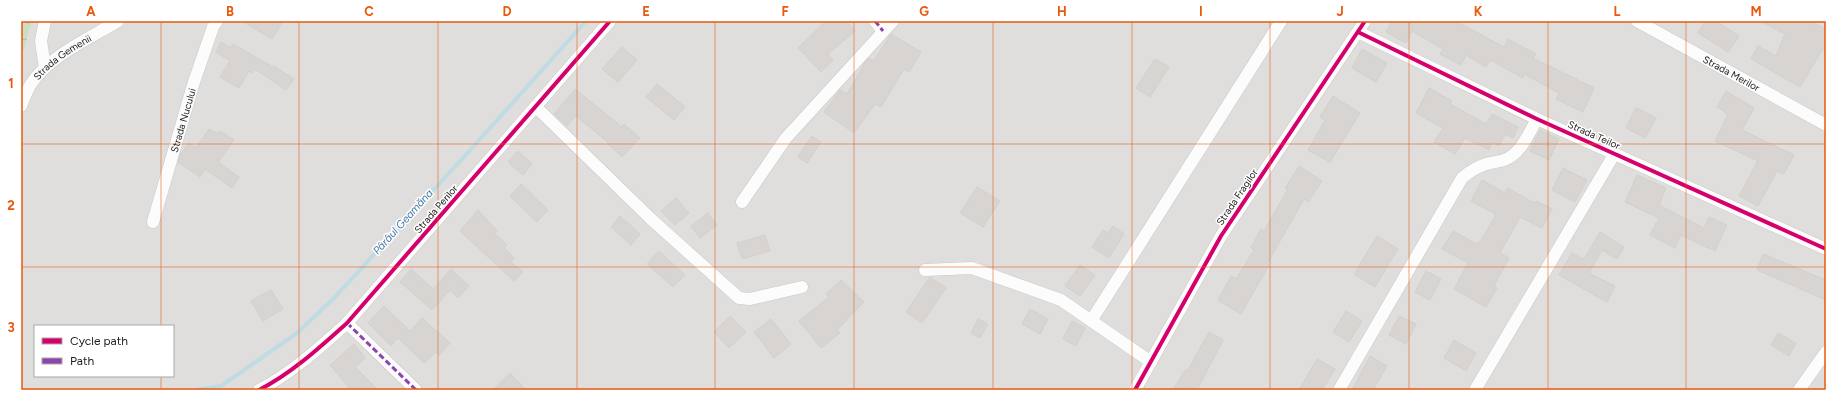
<svg xmlns="http://www.w3.org/2000/svg" width="1847" height="411" font-family="Figtree,sans-serif">
<defs>
<pattern id="forest-crowns" width="20" height="18" patternUnits="userSpaceOnUse"><rect width="20" height="18" fill="#cbdec1"/><path d="M2 6a3 3 0 1 1 6 0M12 15a3 3 0 1 1 6 0" fill="none" stroke="#aebea6"/></pattern>
</defs>
<rect width="100%" height="100%" fill="#f0eeeb"/>
<!-- residential -->
<path fill="#dfdedc" fill-rule="evenodd" d="M 32,21 L 1826,21 L 1826,390 L 21,390 L 21,51 L 24,50 ZM 35,326 L 173,326 L 173,376 L 35,376 Z"/>
<!-- forest -->
<path fill="url(#forest-crowns)" d="M 21,21 L 32,21 L 24,50 L 21,51 Z"/>
<g fill="none" stroke-linecap="round" stroke-linejoin="round">
<!-- stream -->
<path stroke="#bfdbe3" stroke-width="4" d="M 195,390 L 221,386 L 297,333 L 335,297 L 473,147 L 586,21"/>
</g>
<!-- building -->
<path fill="#d7d4d2" stroke="#d3d0cc" d="M 242,21 L 283,21 L 272,39 Z
M 826,21 L 846,21 L 855,31 L 828,54 L 833,60 L 821,72 L 798,48 Z
M 1392,21 L 1455,21 L 1504,47 L 1508,39 L 1536,54 L 1533,58 L 1594,88 L 1583,112 L 1556,99 L 1559,93 L 1524,74 L 1523,78 L 1490,60 L 1486,67 L 1466,55 L 1461,65 L 1440,54 L 1443,49 L 1412,31 L 1406,43 L 1386,32 Z
M 1705,21 L 1716,21 L 1739,36 L 1728,52 L 1698,33 Z
M 1759,21 L 1809,21 L 1826,29 L 1826,52 L 1822,50 L 1800,87 L 1751,59 L 1758,46 L 1776,56 L 1785,34 Z
M 891,34 L 921,52 L 909,72 L 904,69 L 881,107 L 875,104 L 854,133 L 824,112 L 840,90 L 847,94 L 866,61 L 869,58 L 874,61 Z
M 221,42 L 231,48 L 233,44 L 273,67 L 274,66 L 294,79 L 286,90 L 255,69 L 252,73 L 249,71 L 239,88 L 220,77 L 230,61 L 216,52 Z
M 622,47 L 637,60 L 618,82 L 602,69 Z
M 1362,49 L 1387,63 L 1376,82 L 1352,68 Z
M 1155,59 L 1169,67 L 1150,97 L 1136,88 Z
M 657,84 L 685,107 L 674,120 L 646,97 Z
M 1429,88 L 1452,101 L 1450,104 L 1486,124 L 1492,114 L 1518,127 L 1513,138 L 1505,134 L 1499,146 L 1492,142 L 1489,150 L 1465,138 L 1455,154 L 1434,142 L 1443,128 L 1416,113 Z
M 575,89 L 622,127 L 624,124 L 640,138 L 622,157 L 607,143 L 608,142 L 576,116 L 567,126 L 554,114 Z
M 1726,91 L 1754,108 L 1742,130 L 1794,155 L 1784,174 L 1777,171 L 1758,206 L 1739,196 L 1758,161 L 1715,141 L 1728,114 L 1717,107 Z
M 1333,96 L 1360,113 L 1330,162 L 1308,150 L 1325,120 L 1320,117 Z
M 1636,108 L 1656,118 L 1645,138 L 1626,128 Z
M 209,129 L 218,134 L 220,131 L 234,140 L 218,162 L 239,177 L 232,188 L 205,169 L 200,177 L 178,162 L 180,155 L 189,143 L 196,148 Z
M 1540,130 L 1559,139 L 1549,160 L 1530,151 Z
M 812,136 L 821,142 L 807,163 L 798,157 Z
M 518,151 L 532,164 L 523,175 L 508,162 Z
M 1299,166 L 1322,181 L 1308,202 L 1304,199 L 1267,264 L 1269,265 L 1241,314 L 1218,300 L 1231,276 L 1236,279 L 1254,250 L 1251,248 L 1261,229 L 1264,231 L 1288,189 L 1285,188 Z
M 1563,168 L 1587,180 L 1575,202 L 1552,190 Z
M 1637,175 L 1666,188 L 1659,205 L 1704,228 L 1709,217 L 1727,225 L 1715,251 L 1681,235 L 1675,248 L 1650,235 L 1659,218 L 1625,202 Z
M 1482,180 L 1505,193 L 1508,188 L 1534,203 L 1536,201 L 1552,209 L 1542,228 L 1520,217 L 1500,253 L 1509,258 L 1494,286 L 1497,288 L 1486,307 L 1454,289 L 1468,263 L 1442,249 L 1453,231 L 1477,244 L 1478,242 L 1480,243 L 1496,214 L 1471,201 Z
M 521,184 L 548,210 L 537,222 L 510,196 Z
M 977,187 L 1000,201 L 983,227 L 960,213 Z
M 676,198 L 689,213 L 675,225 L 661,211 Z
M 478,210 L 497,231 L 495,234 L 507,245 L 504,248 L 514,258 L 511,262 L 523,272 L 514,281 L 460,231 Z
M 708,213 L 717,225 L 700,238 L 691,226 Z
M 620,216 L 640,234 L 631,245 L 611,227 Z
M 1113,226 L 1124,234 L 1109,258 L 1092,247 L 1103,230 L 1108,233 Z
M 1600,232 L 1624,247 L 1617,259 L 1602,250 L 1589,273 L 1615,286 L 1607,302 L 1559,275 L 1572,253 L 1584,259 Z
M 765,235 L 770,251 L 742,259 L 737,243 Z
M 1377,236 L 1398,249 L 1375,287 L 1354,274 Z
M 659,251 L 685,275 L 673,287 L 647,264 Z
M 1763,254 L 1826,280 L 1826,300 L 1757,270 Z
M 1080,265 L 1095,275 L 1080,296 L 1065,286 Z
M 411,269 L 433,289 L 451,269 L 469,286 L 458,298 L 450,290 L 432,310 L 400,282 Z
M 1426,271 L 1441,279 L 1430,300 L 1415,292 Z
M 930,277 L 946,288 L 922,323 L 906,312 Z
M 841,280 L 864,302 L 837,330 L 840,333 L 821,348 L 799,321 L 829,297 L 826,294 Z
M 271,290 L 283,309 L 263,321 L 251,301 Z
M 384,306 L 410,331 L 422,318 L 450,343 L 439,355 L 436,352 L 424,363 L 398,338 L 391,346 L 368,323 Z
M 1030,309 L 1048,319 L 1040,334 L 1022,324 Z
M 1346,311 L 1362,321 L 1349,342 L 1333,332 Z
M 730,316 L 746,332 L 729,348 L 714,332 Z
M 1399,316 L 1416,324 L 1406,344 L 1389,335 Z
M 771,319 L 791,344 L 774,358 L 754,332 Z
M 978,319 L 988,324 L 980,338 L 971,333 Z
M 1072,321 L 1085,328 L 1076,346 L 1063,339 Z
M 1209,332 L 1223,340 L 1197,390 L 1173,390 L 1186,369 L 1188,370 Z
M 1778,333 L 1796,343 L 1789,356 L 1771,345 Z
M 1454,340 L 1476,353 L 1466,371 L 1444,358 Z
M 354,344 L 365,358 L 355,367 L 378,390 L 351,390 L 330,365 Z
M 1370,356 L 1387,366 L 1373,390 L 1352,390 Z
M 1317,359 L 1335,369 L 1322,390 L 1299,390 Z
M 510,373 L 526,390 L 493,390 Z"/>
<g fill="none" stroke-linecap="round" stroke-linejoin="round">
<!-- minor casing -->
<g stroke="#c9c8c7" stroke-width="13">
<g id="minor">
<path d="M 45,21 L 41,41 L 45,67"/>
<path d="M 875,21 L 883,31"/>
<path id="s1" d="M 1637,21 L 1826,125"/>
<path d="M 1358,32 L 1537,119 L 1826,249"/>
<path id="s2" d="M 21,106 C 24,99 27,90 31,84 C 49,56 90,38 118,21"/>
<path d="M 536,107 L 651,219 L 739,298 L 750,299 L 802,287"/>
<path d="M 742,202 L 786,138 L 893,21"/>
<path id="s3" d="M 153,222 L 194,82 L 213,27 L 217,21"/>
<path d="M 925,270 L 972,268 L 1061,300 L 1151,362"/>
<path d="M 1091,321 L 1281,21"/>
<path d="M 347,323 L 416,390"/>
<path d="M 259,390 C 292,373 319,348 347,323 L 610,21"/>
<path d="M 1135,390 L 1221,236 L 1365,21"/>
<path d="M 1339,390 L 1462,178 C 1469,172 1477,167 1486,164 C 1492,162 1499,162 1504,160 C 1521,154 1529,133 1537,119"/>
<path d="M 1475,390 L 1615,153"/>
<path d="M 1799,390 L 1826,352"/>
</g>
</g>
<!-- minor -->
<use href="#minor" stroke="#fdfcfc" stroke-width="12"/>
<!-- quiet -->
<path stroke="#8e44ad" stroke-width="3" stroke-dasharray="6 3" stroke-linecap="butt" d="M 875,21 L 883,31
M 347,323 L 416,390"/>
<!-- cycleway casing -->
<g stroke="#fff" stroke-width="6">
<path id="cycleway" d="M 1358,32 L 1537,119 L 1826,249
M 259,390 C 292,373 319,348 347,323 L 610,21
M 1135,390 L 1221,236 L 1365,21"/>
</g>
<!-- cycleway -->
<use href="#cycleway" stroke="#d6006c" stroke-width="4"/>
</g>
<!-- grid -->
<path fill="none" stroke="#e8590c" stroke-width="1" stroke-opacity="0.55" d="M 161,21 L 161,326M 299,21 L 299,390M 438,21 L 438,390M 577,21 L 577,390M 715,21 L 715,390M 854,21 L 854,390M 993,21 L 993,390M 1132,21 L 1132,390M 1270,21 L 1270,390M 1409,21 L 1409,390M 1548,21 L 1548,390M 1686,21 L 1686,390M 21,144 L 1826,144M 21,267 L 1826,267M 161,376 L 161,390"/>
<g text-anchor="middle" dominant-baseline="central" stroke-width="3" stroke-linejoin="round" paint-order="stroke">
<!-- street labels -->
<g font-size="10" fill="#222" stroke="#fff">
<text stroke="none"><textPath href="#s2" startOffset="66">Strada Gemenii</textPath></text>
<text stroke="none"><textPath href="#s1" startOffset="108">Strada Merilor</textPath></text>
<text stroke="none"><textPath href="#s3" startOffset="106">Strada Nucului</textPath></text>
<text transform="translate(1594 135) rotate(24)">Strada Teilor</text>
<text transform="translate(1237 197) rotate(-56)">Strada Fragilor</text>
<text transform="translate(436 209) rotate(-49)">Strada Perilor</text>
</g>
<!-- water labels -->
<g font-size="11" font-style="italic" fill="#4a7aab" stroke="#fff">
<text transform="translate(403 222) rotate(-48)">Pârâul Geamăna</text>
</g>
</g>
<!-- border -->
<rect width="1847" height="411" fill="none" stroke="#ffffff" stroke-width="44"/>
<!-- legend -->
<rect x="34" y="325" width="140" height="52" fill="#ffffff" stroke="#a7a7a7"/>
<rect x="42" y="338" width="20" height="6" fill="#d6006c" stroke="#a7a7a7"/>
<text x="70" y="345" font-size="12" fill="#222222">Cycle path</text>
<rect x="42" y="358" width="20" height="6" fill="#8e44ad" stroke="#a7a7a7"/>
<text x="70" y="365" font-size="12" fill="#222222">Path</text>
<rect x="22" y="22" width="1803" height="367" fill="none" stroke="#e8590c" stroke-width="1.5"/>
<g font-size="13" text-anchor="middle" font-weight="bold" fill="#e8590c">
<text x="91" y="16">A</text>
<text x="230" y="16">B</text>
<text x="369" y="16">C</text>
<text x="507" y="16">D</text>
<text x="646" y="16">E</text>
<text x="785" y="16">F</text>
<text x="924" y="16">G</text>
<text x="1062" y="16">H</text>
<text x="1201" y="16">I</text>
<text x="1340" y="16">J</text>
<text x="1478" y="16">K</text>
<text x="1617" y="16">L</text>
<text x="1756" y="16">M</text>
<text x="11" y="88">1</text>
<text x="11" y="210">2</text>
<text x="11" y="332">3</text>
</g>
</svg>
